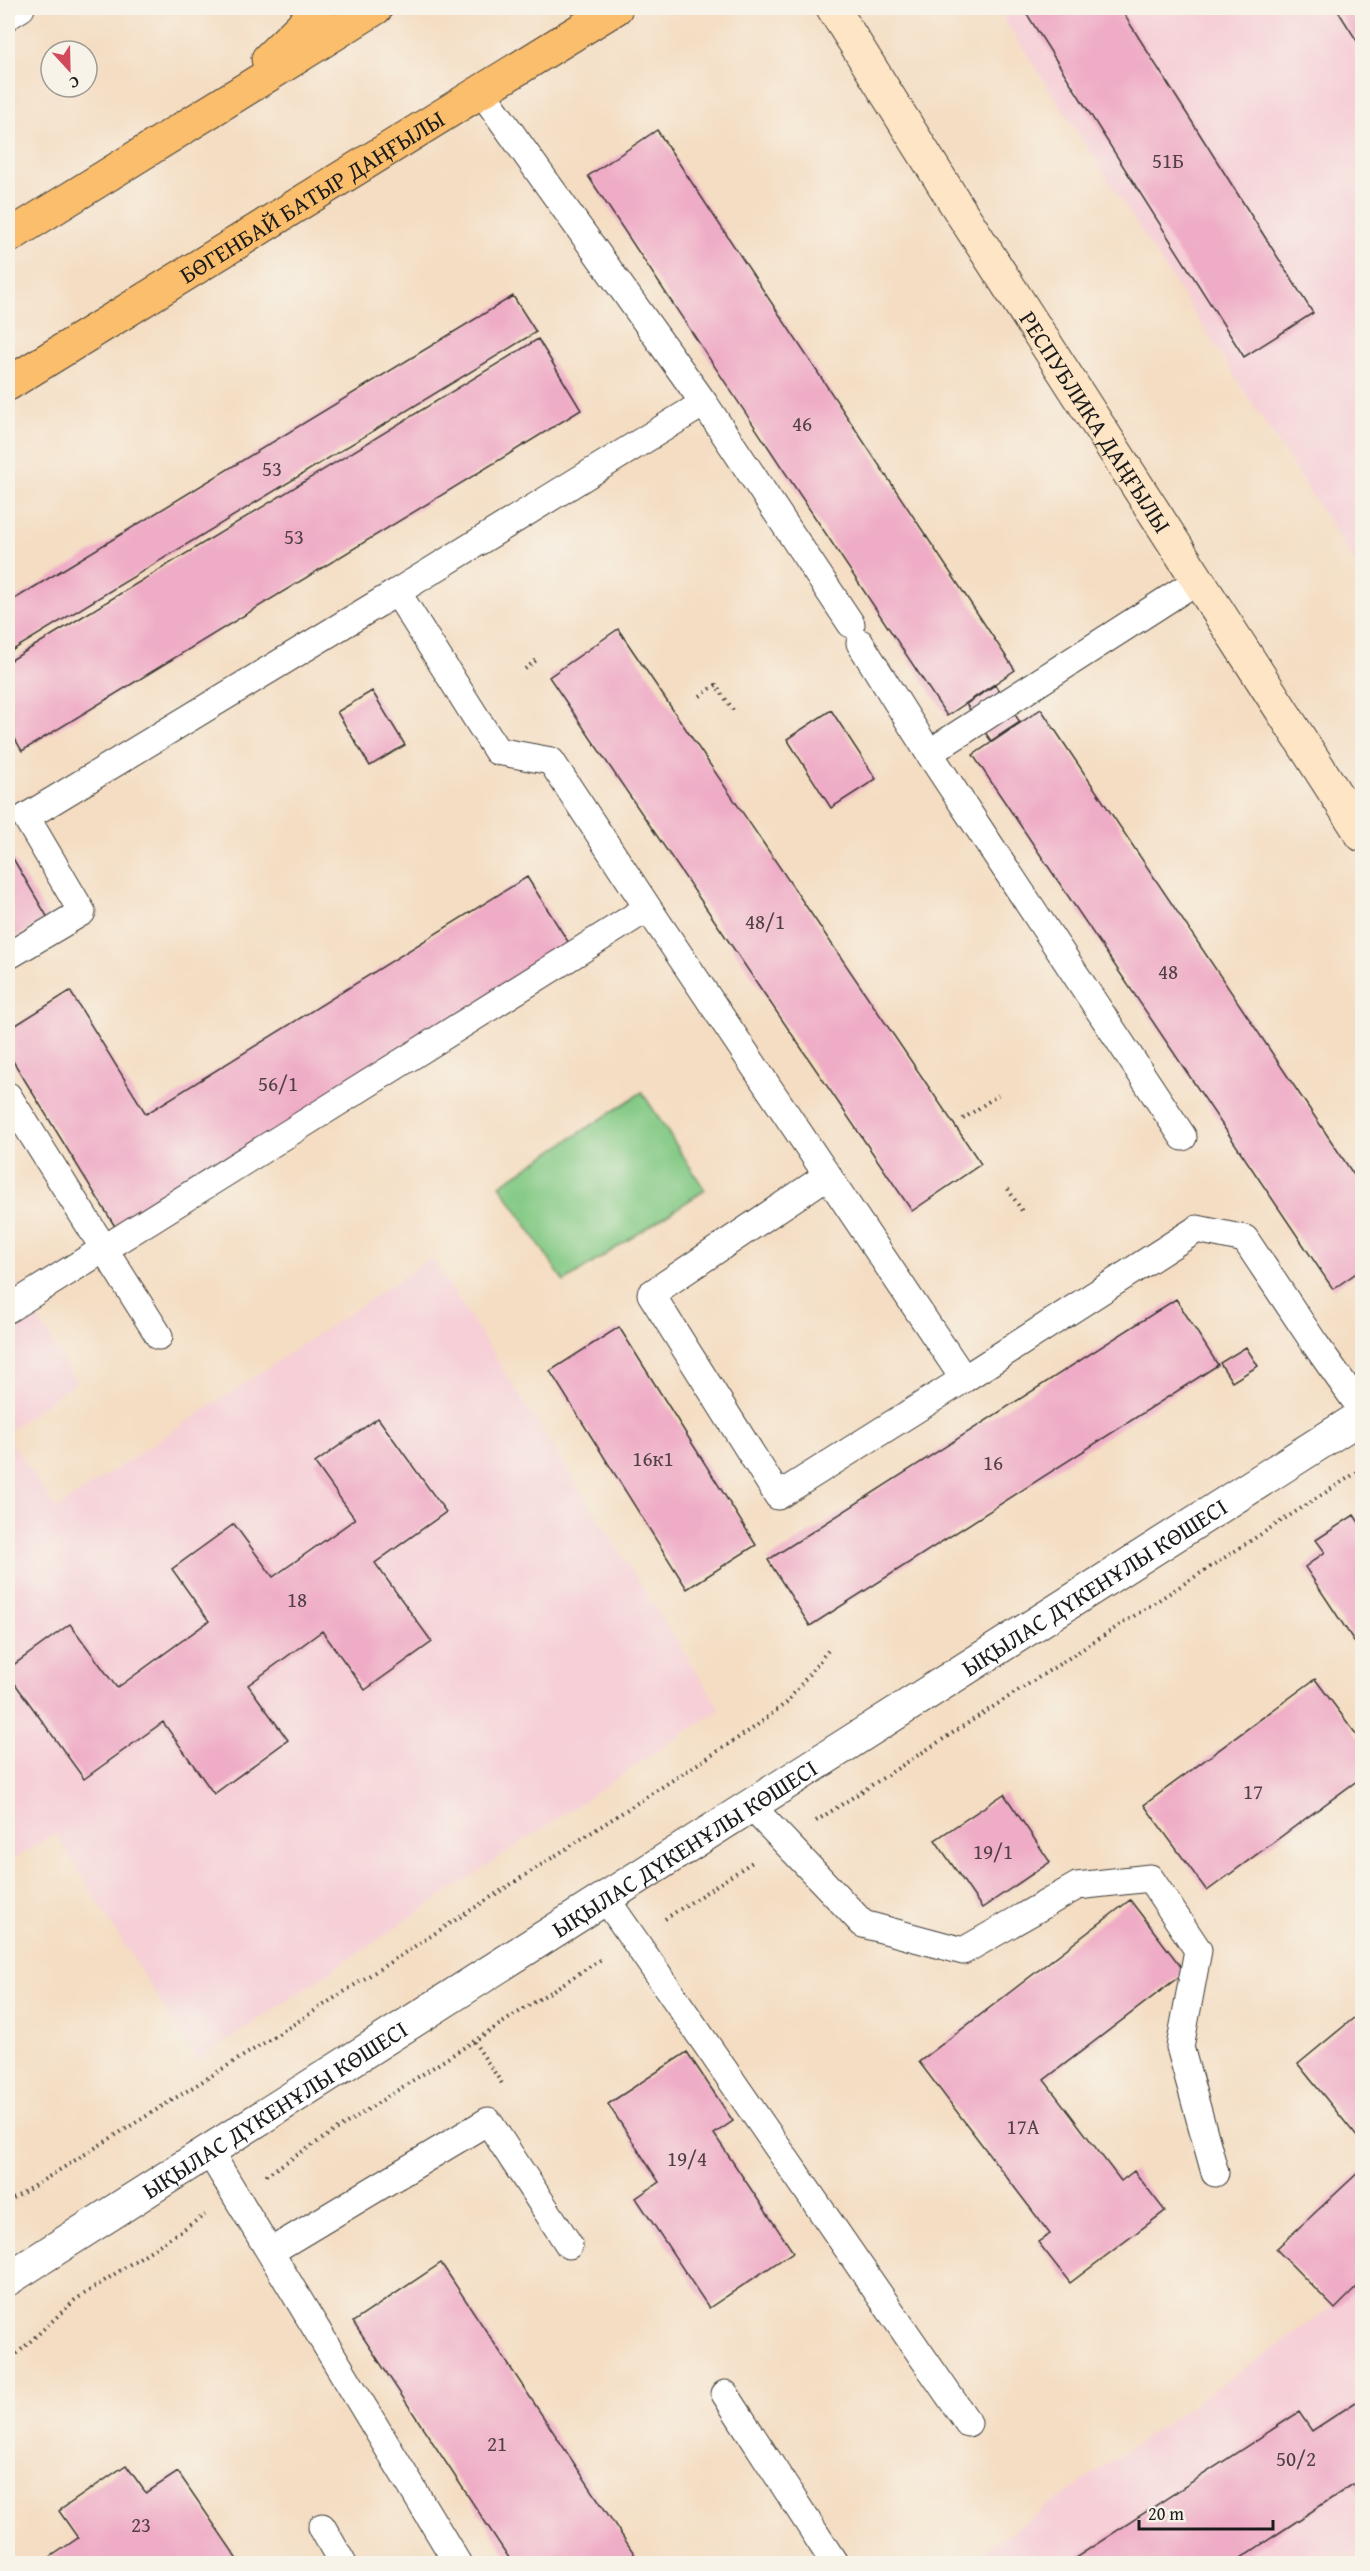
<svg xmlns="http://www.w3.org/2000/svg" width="1370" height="2571" font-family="'Gentium Book Plus',serif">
<rect width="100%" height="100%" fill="#f7f3e8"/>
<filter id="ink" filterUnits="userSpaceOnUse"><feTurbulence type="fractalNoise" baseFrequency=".0167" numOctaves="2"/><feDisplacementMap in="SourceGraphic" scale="12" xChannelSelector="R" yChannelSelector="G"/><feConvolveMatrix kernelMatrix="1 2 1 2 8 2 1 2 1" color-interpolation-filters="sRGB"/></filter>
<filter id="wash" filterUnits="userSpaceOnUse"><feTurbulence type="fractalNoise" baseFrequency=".008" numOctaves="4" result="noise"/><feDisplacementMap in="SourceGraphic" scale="24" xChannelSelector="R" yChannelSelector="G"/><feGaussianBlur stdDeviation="1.35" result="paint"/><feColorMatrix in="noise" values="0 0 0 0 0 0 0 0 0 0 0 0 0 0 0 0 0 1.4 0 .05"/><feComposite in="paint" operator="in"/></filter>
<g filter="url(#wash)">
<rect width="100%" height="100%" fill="#f4ddc2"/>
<!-- built -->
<path fill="#f6cfd7" d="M 997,8 L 1362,8 L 1362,573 Z
M 432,1258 L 720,1709 L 197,2061 L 55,1833 L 8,1863 L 8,1436 L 56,1509 Z
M 8,1268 L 76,1382 L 8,1431 Z
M 1362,2286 L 1362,2563 L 967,2563 Z"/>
<!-- green -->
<path fill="#82c984" stroke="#4f7250" stroke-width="1.5" d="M 642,1092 L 705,1190 L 564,1282 L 500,1185 Z"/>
<g id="blocks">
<!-- building -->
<path fill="#efacc6" d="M 1023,8 L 1120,8 L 1313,313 L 1244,357 Z
M 1336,8 L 1362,8 L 1362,49 Z
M 657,130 L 1015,670 L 947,716 L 588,176 Z
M 513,296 L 536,332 L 8,653 L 8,603 Z
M 538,339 L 581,410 L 22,751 L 8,727 L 8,662 Z
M 618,629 L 981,1164 L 912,1211 L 549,677 Z
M 995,685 L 1020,722 L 991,741 L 966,704 Z
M 372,691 L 405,745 L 370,766 L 337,712 Z
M 1041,709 L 1362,1187 L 1362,1269 L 1333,1289 L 973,755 Z
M 831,710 L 876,779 L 831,808 L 787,739 Z
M 8,850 L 48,918 L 8,942 Z
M 527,877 L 574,951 L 119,1233 L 8,1053 L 8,1030 L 70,991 L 146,1114 Z
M 1176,1299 L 1218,1365 L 810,1626 L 768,1560 Z
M 619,1327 L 756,1545 L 687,1589 L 550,1371 Z
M 1246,1347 L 1258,1366 L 1232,1382 L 1220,1363 Z
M 378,1418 L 446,1512 L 375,1563 L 432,1642 L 365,1690 L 322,1631 L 248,1685 L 288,1740 L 214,1794 L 163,1722 L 84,1779 L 8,1674 L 8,1669 L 70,1624 L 117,1688 L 209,1621 L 172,1569 L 234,1524 L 273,1577 L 355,1519 L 315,1463 Z
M 1354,1515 L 1362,1527 L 1362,1653 L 1305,1567 L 1325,1552 L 1316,1540 Z
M 1315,1679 L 1362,1742 L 1362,1777 L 1207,1891 L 1144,1805 Z
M 1004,1794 L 1050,1862 L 982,1908 L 935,1840 Z
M 1130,1900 L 1185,1972 L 1044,2080 L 1121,2181 L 1134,2171 L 1165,2211 L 1070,2283 L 1038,2242 L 1050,2234 L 919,2062 Z
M 1355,2017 L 1362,2026 L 1362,2143 L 1298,2064 Z
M 687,2052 L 733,2121 L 714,2134 L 793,2252 L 709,2308 L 636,2198 L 659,2182 L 608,2104 Z
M 8,2073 L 14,2082 L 8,2086 Z
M 1362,2169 L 1362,2282 L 1335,2309 L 1276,2249 Z
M 441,2263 L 641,2564 L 513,2564 L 353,2322 Z
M 1362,2398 L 1362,2497 L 1353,2484 L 1232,2564 L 1066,2564 L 1299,2412 L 1312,2431 Z
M 126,2465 L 146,2493 L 178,2472 L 241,2564 L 40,2564 L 78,2538 L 59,2511 Z"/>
</g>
</g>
<g filter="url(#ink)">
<use href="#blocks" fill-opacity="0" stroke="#3c3935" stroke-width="1.5"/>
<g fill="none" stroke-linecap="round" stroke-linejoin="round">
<!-- service casing -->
<g stroke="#3c3935" stroke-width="29">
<path id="service" d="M 8,16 L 21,8
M 481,91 L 704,403 L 851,624
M 860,643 L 929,753 L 1198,580
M 929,753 L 1183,1137
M 648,908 L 551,761 L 497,751 L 397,592 L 704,403
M 8,956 L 82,912 L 26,817 L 397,592
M 8,1096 L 159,1336
M 828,1175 L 651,1294 L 778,1496 L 964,1379
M 8,1309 L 648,908 L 964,1379 L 1197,1229 L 1245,1239 L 1313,1341 L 1362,1410
M 751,1806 L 863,1924 L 963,1951 L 1077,1886 L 1150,1878 L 1198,1950 L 1180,2047 L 1215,2173
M 606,1899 L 968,2423
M 209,2151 L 458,2564
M 270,2252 L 488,2121 L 569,2245
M 725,2394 L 835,2564
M 322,2527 L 343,2564"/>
</g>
<!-- tertiary casing -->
<g stroke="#3c3935" stroke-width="35">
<g id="tertiary">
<path id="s1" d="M 8,2279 L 1362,1416"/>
</g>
</g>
<!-- secondary casing -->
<g stroke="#3c3935" stroke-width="35">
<g id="secondary">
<path id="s2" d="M 833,8 L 957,206 L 1362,835"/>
</g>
</g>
<!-- primary casing -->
<g stroke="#3c3935" stroke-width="35">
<g id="primary">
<path d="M 268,59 L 320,8"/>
<path d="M 8,237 L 376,8"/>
<path id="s3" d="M 8,384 L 616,8"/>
</g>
</g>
<!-- path -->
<path stroke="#3c3935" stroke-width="4" stroke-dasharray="1.5 4.5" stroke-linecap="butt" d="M 525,669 L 539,658
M 700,696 L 716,685 L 733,710
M 963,1119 L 998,1095
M 1008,1189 L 1024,1214
M 816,1821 L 1362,1469
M 665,1919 L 754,1861
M 474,2042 L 503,2085
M 266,2175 L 603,1958
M 8,2202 L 277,2035 L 752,1729 L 786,1703 L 830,1648
M 8,2362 L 75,2300 L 205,2215"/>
<!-- service -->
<use href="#service" stroke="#fff" stroke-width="27"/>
<!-- tertiary -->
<use href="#tertiary" stroke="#fff" stroke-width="33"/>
<!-- secondary -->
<use href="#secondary" stroke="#fde5c5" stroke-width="33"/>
<!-- primary -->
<use href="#primary" stroke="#fabe6d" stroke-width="33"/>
</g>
</g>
<g text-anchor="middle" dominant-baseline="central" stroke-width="4.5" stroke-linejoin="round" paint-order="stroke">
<!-- number labels -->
<g font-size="21" fill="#514046">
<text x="1168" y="160">51Б</text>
<text x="802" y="423">46</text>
<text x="272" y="468">53</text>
<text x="294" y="536">53</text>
<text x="765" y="921">48/1</text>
<text x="1168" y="971">48</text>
<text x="278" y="1083">56/1</text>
<text x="653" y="1458">16к1</text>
<text x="993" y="1462">16</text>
<text x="297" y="1599">18</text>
<text x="1253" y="1791">17</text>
<text x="993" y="1851">19/1</text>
<text x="1023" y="2126">17А</text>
<text x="687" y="2158">19/4</text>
<text x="497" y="2443">21</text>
<text x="1296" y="2458">50/2</text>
<text x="141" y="2524">23</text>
</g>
<!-- street labels -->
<g font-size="24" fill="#1c1c1c" stroke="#f7f3e8">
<text stroke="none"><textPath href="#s3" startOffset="357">БӨГЕНБАЙ БАТЫР ДАҢҒЫЛЫ</textPath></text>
<text stroke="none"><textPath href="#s2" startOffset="490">РЕСПУБЛИКА ДАҢҒЫЛЫ</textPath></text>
<text stroke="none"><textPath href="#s1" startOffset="1288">ЫҚЫЛАС ДҮКЕНҰЛЫ КӨШЕСІ</textPath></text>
<text stroke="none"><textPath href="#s1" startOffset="802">ЫҚЫЛАС ДҮКЕНҰЛЫ КӨШЕСІ</textPath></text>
<text stroke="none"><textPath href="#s1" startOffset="316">ЫҚЫЛАС ДҮКЕНҰЛЫ КӨШЕСІ</textPath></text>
</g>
</g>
<!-- margin -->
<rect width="1370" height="2571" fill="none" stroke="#f7f3e8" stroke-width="30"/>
<!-- north arrow -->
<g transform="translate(69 69) rotate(158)"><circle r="28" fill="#f7f3e8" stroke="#9f9d96" stroke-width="1.5"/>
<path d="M0-4.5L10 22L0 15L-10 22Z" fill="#d1495b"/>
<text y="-9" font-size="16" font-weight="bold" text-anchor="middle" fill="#1c1c1c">С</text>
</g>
<!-- scale -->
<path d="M1139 2520v9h134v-9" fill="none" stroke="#1c1c1c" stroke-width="3"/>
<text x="1148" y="2520" font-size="18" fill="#1c1c1c" stroke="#f7f3e8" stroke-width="4.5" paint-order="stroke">20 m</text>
</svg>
